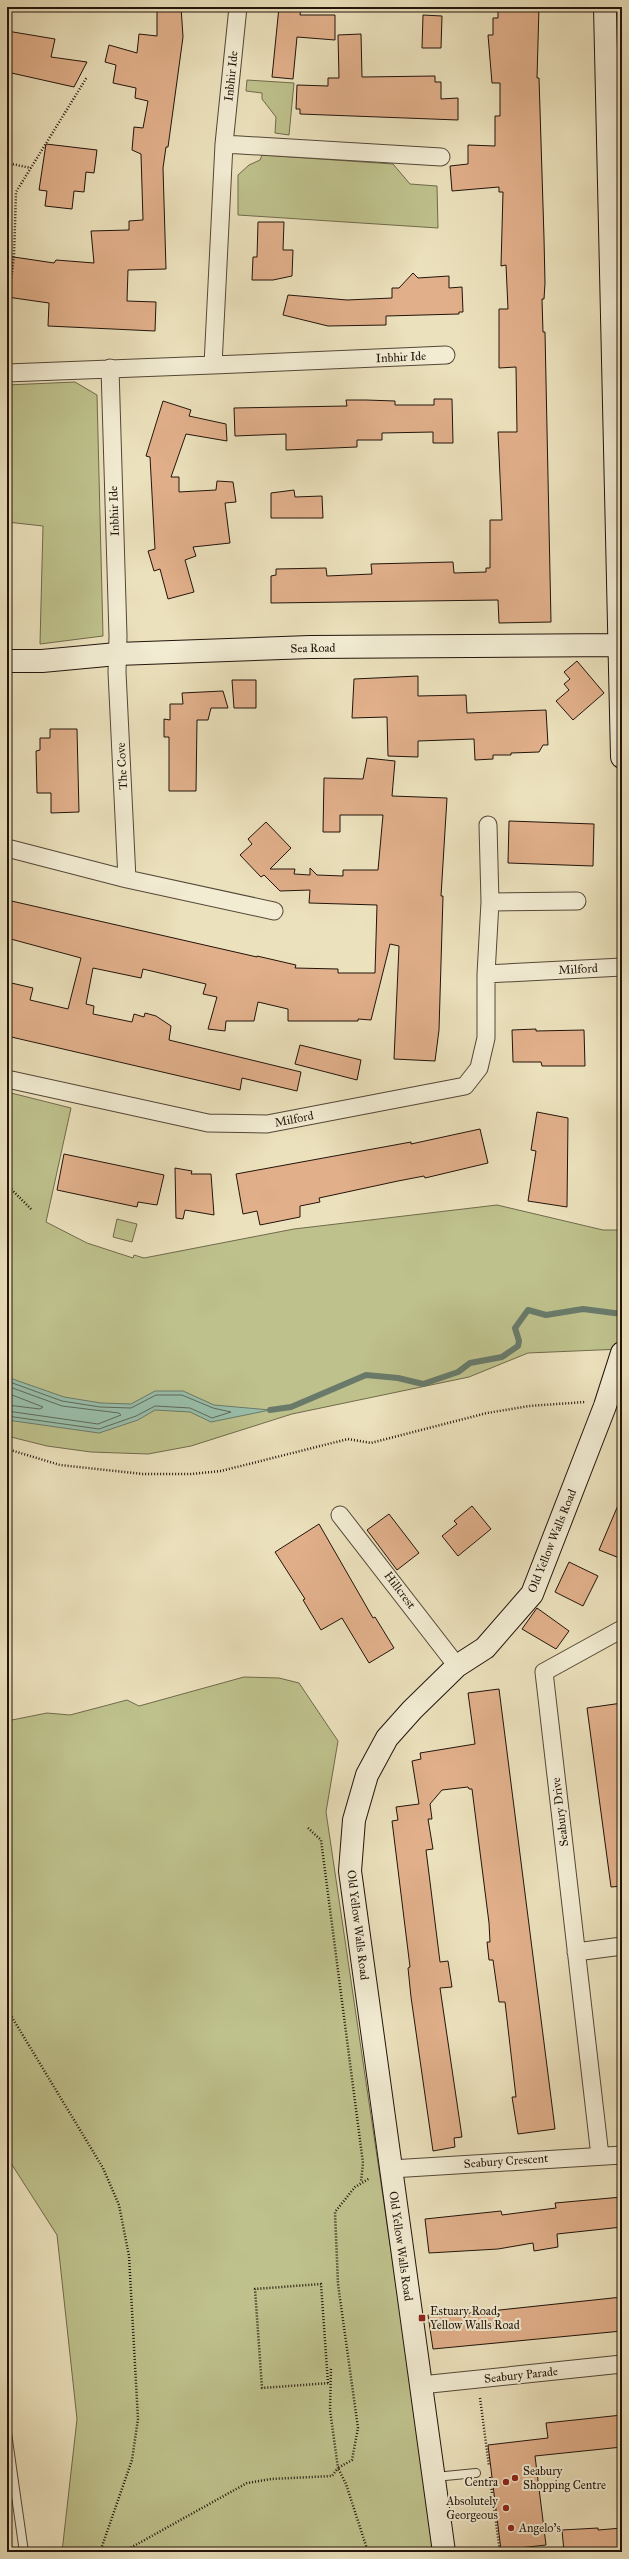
<svg xmlns="http://www.w3.org/2000/svg" width="629" height="2559" font-family="'IM FELL Great Primer',serif">
<rect width="100%" height="100%" fill="#ebe1bc"/>
<filter id="stains"><feTurbulence type="fractalNoise" baseFrequency=".005" numOctaves="4"/><feColorMatrix values="0 0 0 0 .2 0 0 0 0 .09 0 0 0 0 .02 0 0 0 .5 -.17"/></filter>
<radialGradient id="worn" r=".72"><stop offset=".6" stop-color="#630" stop-opacity="0"/><stop offset="1" stop-color="#630" stop-opacity=".3"/></radialGradient>
<!-- green -->
<path fill="#bec18c" stroke="#706a4c" d="M 247,80 L 294,83 L 289,135 L 275,133 L 276,117 L 262,99 L 262,93 L 246,91 Z
M 262,155 L 393,164 L 410,184 L 437,186 L 438,228 L 238,215 L 238,175 L 249,165 L 260,160 Z
M 75,382 L 97,395 L 103,636 L 40,644 L 43,526 L 7,522 L 7,385 Z
M 7,1092 L 71,1108 L 46,1222 L 87,1243 L 133,1258 L 134,1255 L 144,1258 L 294,1229 L 497,1205 L 603,1230 L 622,1230 L 622,1349 L 528,1353 L 469,1377 L 292,1414 L 191,1446 L 148,1454 L 91,1452 L 47,1446 L 7,1436 Z
M 117,1219 L 137,1224 L 132,1242 L 113,1237 Z
M 244,1677 L 279,1678 L 299,1683 L 338,1741 L 326,1812 L 434,2541 L 430,2552 L 62,2552 L 77,2419 L 57,2235 L 7,2157 L 7,1721 L 47,1713 L 70,1715 L 127,1700 L 139,1706 Z"/>
<!-- water -->
<path fill="#99beaa" stroke="#697a6a" d="M 7,1377 L 64,1397 L 101,1403 L 131,1404 L 155,1391 L 183,1391 L 214,1405 L 270,1410 L 211,1422 L 190,1412 L 155,1410 L 138,1420 L 99,1433 L 7,1420 Z"/>
<g fill="none" stroke-linecap="round" stroke-linejoin="round">
<!-- shore -->
<path stroke="#5e695a" stroke-width="1" d="M 7,1381 L 62,1401 L 100,1407 L 131,1408 L 156,1395 L 182,1395 L 213,1408 L 231,1412 L 212,1418 L 190,1408 L 155,1406 L 136,1416 L 99,1429 L 7,1416
M 7,1386 L 62,1406 L 119,1413 L 121,1415 L 98,1424 L 7,1411
M 7,1393 L 43,1407 L 40,1409 L 7,1405"/>
<!-- stream -->
<path stroke="#697a6a" stroke-width="6" d="M 270,1410 L 291,1407 L 366,1375 L 398,1378 L 423,1384 L 458,1372 L 470,1363 L 502,1357 L 518,1346 L 519,1341 L 515,1328 L 528,1310 L 546,1315 L 583,1309 L 622,1314"/>
</g>
<!-- building -->
<path fill="#e1b08b" stroke="#22140b" d="M 157,7 L 181,7 L 183,37 L 168,147 L 166,147 L 163,168 L 166,269 L 128,270 L 127,301 L 156,302 L 155,331 L 48,326 L 49,303 L 7,297 L 7,256 L 54,263 L 56,260 L 94,263 L 91,231 L 129,230 L 129,221 L 143,220 L 141,154 L 132,150 L 134,127 L 143,128 L 148,101 L 135,98 L 136,88 L 113,83 L 116,65 L 105,62 L 109,45 L 137,53 L 139,34 L 157,36 Z
M 279,7 L 301,7 L 300,15 L 335,15 L 335,40 L 297,37 L 293,79 L 272,77 Z
M 498,7 L 539,7 L 537,78 L 539,78 L 544,238 L 545,283 L 544,299 L 542,299 L 543,332 L 545,332 L 551,622 L 499,623 L 498,600 L 271,603 L 271,576 L 276,575 L 276,569 L 326,568 L 327,576 L 372,574 L 371,564 L 453,562 L 454,573 L 486,572 L 486,568 L 490,568 L 490,520 L 502,520 L 498,432 L 517,432 L 516,367 L 499,368 L 499,309 L 508,309 L 506,265 L 501,266 L 503,192 L 499,192 L 499,187 L 452,191 L 450,166 L 468,164 L 468,145 L 495,146 L 495,116 L 500,116 L 500,83 L 492,83 L 488,35 L 493,35 L 493,18 L 498,18 Z
M 423,15 L 442,16 L 441,48 L 422,48 Z
M 7,31 L 55,39 L 51,57 L 87,62 L 74,87 L 7,72 Z
M 361,34 L 362,77 L 435,76 L 435,82 L 441,82 L 441,99 L 458,98 L 458,120 L 300,114 L 300,109 L 296,109 L 297,85 L 328,86 L 328,78 L 339,78 L 338,35 Z
M 46,144 L 97,150 L 94,173 L 86,172 L 84,192 L 74,191 L 72,209 L 45,206 L 47,191 L 39,190 Z
M 258,222 L 284,222 L 283,250 L 293,250 L 292,276 L 273,280 L 252,280 L 253,257 L 257,257 Z
M 413,273 L 418,278 L 449,276 L 449,288 L 462,287 L 463,312 L 459,312 L 459,314 L 386,316 L 386,325 L 328,326 L 283,315 L 288,295 L 347,300 L 392,298 L 392,288 L 399,288 Z
M 434,399 L 452,399 L 453,443 L 433,443 L 433,432 L 382,433 L 382,440 L 357,440 L 357,447 L 286,450 L 286,434 L 235,436 L 234,408 L 347,406 L 346,400 L 366,400 L 395,401 L 395,405 L 434,405 Z
M 163,401 L 191,410 L 189,416 L 226,424 L 227,441 L 186,434 L 171,477 L 179,477 L 179,492 L 216,490 L 217,481 L 233,482 L 236,502 L 225,503 L 230,543 L 193,547 L 196,556 L 185,560 L 194,592 L 168,599 L 160,569 L 154,571 L 148,551 L 155,549 L 150,457 L 146,456 Z
M 294,490 L 295,497 L 322,496 L 323,518 L 271,518 L 271,493 Z
M 577,661 L 604,693 L 573,720 L 556,701 L 569,690 L 564,684 L 570,679 L 564,672 Z
M 418,676 L 418,696 L 466,695 L 467,713 L 546,710 L 548,745 L 543,745 L 539,752 L 511,753 L 511,755 L 493,755 L 493,759 L 475,760 L 474,739 L 418,741 L 418,757 L 388,756 L 387,717 L 352,718 L 354,679 Z
M 232,680 L 256,680 L 256,708 L 234,708 Z
M 223,691 L 228,708 L 211,708 L 208,720 L 197,720 L 196,791 L 169,791 L 169,737 L 164,737 L 164,719 L 170,720 L 170,704 L 183,704 L 182,693 Z
M 50,729 L 77,729 L 79,812 L 51,813 L 51,793 L 37,793 L 36,751 L 40,750 L 40,738 L 50,738 Z
M 367,758 L 395,761 L 392,796 L 447,798 L 441,896 L 443,896 L 439,1030 L 435,1061 L 394,1059 L 399,946 L 390,944 L 371,1020 L 358,1019 L 358,1021 L 288,1021 L 288,1009 L 258,1002 L 254,1021 L 226,1021 L 225,1031 L 208,1029 L 217,997 L 203,994 L 206,984 L 143,969 L 141,978 L 93,968 L 86,1004 L 94,1006 L 93,1014 L 132,1022 L 134,1014 L 144,1017 L 145,1013 L 156,1016 L 171,1026 L 169,1040 L 301,1072 L 297,1091 L 242,1078 L 240,1090 L 7,1036 L 7,982 L 33,988 L 30,1000 L 68,1009 L 81,958 L 7,938 L 7,900 L 257,957 L 257,956 L 296,965 L 295,968 L 338,969 L 338,973 L 375,973 L 377,905 L 309,903 L 310,890 L 280,891 L 264,875 L 261,877 L 240,855 L 252,844 L 248,839 L 266,822 L 291,848 L 270,869 L 295,869 L 294,874 L 310,875 L 310,868 L 317,875 L 343,876 L 343,870 L 378,870 L 383,815 L 340,815 L 340,832 L 323,832 L 324,778 L 363,779 Z
M 509,821 L 594,824 L 593,866 L 508,863 Z
M 536,1029 L 536,1031 L 584,1030 L 585,1066 L 542,1066 L 541,1062 L 513,1062 L 512,1030 Z
M 300,1045 L 361,1060 L 357,1080 L 295,1064 Z
M 537,1112 L 568,1118 L 567,1207 L 528,1201 L 536,1151 L 531,1150 Z
M 480,1129 L 488,1163 L 425,1178 L 424,1176 L 398,1181 L 319,1198 L 320,1202 L 300,1206 L 300,1217 L 260,1225 L 257,1211 L 243,1214 L 236,1174 L 411,1142 L 411,1144 Z
M 64,1154 L 164,1175 L 157,1205 L 138,1202 L 137,1207 L 57,1190 Z
M 175,1168 L 192,1171 L 191,1174 L 211,1174 L 214,1215 L 185,1210 L 183,1219 L 176,1218 Z
M 622,1496 L 622,1559 L 599,1550 Z
M 472,1506 L 491,1529 L 458,1556 L 442,1536 L 457,1524 L 454,1521 Z
M 389,1514 L 419,1553 L 397,1570 L 367,1530 Z
M 319,1524 L 373,1618 L 375,1617 L 394,1648 L 369,1663 L 342,1618 L 321,1630 L 303,1600 L 305,1599 L 275,1552 Z
M 569,1562 L 598,1576 L 583,1606 L 555,1592 Z
M 537,1608 L 569,1631 L 556,1649 L 522,1629 Z
M 499,1689 L 555,2129 L 518,2134 L 512,2097 L 516,2097 L 505,2002 L 499,2002 L 493,1960 L 489,1960 L 487,1942 L 490,1942 L 489,1923 L 472,1789 L 469,1789 L 468,1787 L 442,1790 L 430,1804 L 432,1819 L 428,1819 L 433,1849 L 426,1850 L 440,1962 L 448,1961 L 452,1987 L 440,1988 L 462,2137 L 454,2138 L 455,2147 L 433,2151 L 411,1997 L 408,1968 L 410,1967 L 392,1821 L 398,1820 L 396,1807 L 419,1804 L 412,1761 L 421,1759 L 420,1753 L 475,1744 L 468,1693 Z
M 622,1703 L 622,1726 L 619,1726 L 622,1750 L 622,1886 L 611,1887 L 587,1708 Z
M 622,2197 L 622,2227 L 557,2234 L 558,2247 L 534,2251 L 533,2243 L 498,2249 L 429,2253 L 425,2219 L 501,2211 L 502,2215 L 556,2208 L 555,2203 Z
M 622,2297 L 622,2331 L 433,2349 L 428,2315 L 461,2310 L 462,2314 Z
M 622,2415 L 622,2447 L 535,2456 L 546,2545 L 501,2550 L 488,2445 L 548,2438 L 546,2423 Z
M 598,2528 L 598,2530 L 622,2528 L 622,2552 L 564,2552 L 562,2530 Z"/>
<g fill="none" stroke-linecap="round" stroke-linejoin="round">
<!-- lane casing -->
<g stroke="#544737" stroke-width="10">
<path id="lane" d="M 7,2433 L 24,2552
M 435,2477 L 476,2473"/>
</g>
<!-- street casing -->
<g stroke="#544737" stroke-width="19">
<path id="street" d="M 224,144 L 441,157
M 213,365 L 446,355
M 110,368 L 118,636 L 117,672 L 127,879
M 7,373 L 213,365 L 224,144 L 238,7
M 7,848 L 127,879 L 274,911
M 490,902 L 577,901
M 486,974 L 622,967
M 7,1079 L 208,1123 L 267,1124 L 465,1086 L 479,1068 L 486,1038 L 486,974 L 490,902 L 488,825
M 340,1515 L 457,1666
M 576,1952 L 622,1946
M 600,2156 L 544,1672 L 622,1629
M 391,2169 L 622,2155
M 421,2385 L 622,2364"/>
</g>
<!-- secondary casing -->
<g stroke="#22140b" stroke-width="24">
<path id="secondary" d="M 605,7 L 622,757
M 7,661 L 42,661 L 117,654 L 310,647 L 622,645
M 444,2552 L 350,1871 L 354,1820 L 367,1775 L 387,1738 L 412,1710 L 457,1666 L 485,1648 L 532,1594 L 605,1406 L 622,1353"/>
</g>
<!-- path -->
<path stroke="#22140b" stroke-width="2.5" stroke-dasharray="1 2" stroke-linecap="butt" d="M 7,163 L 31,168
M 9,296 L 14,256 L 16,192 L 87,77
M 7,1185 L 32,1210
M 7,1449 L 60,1465 L 143,1474 L 191,1474 L 221,1471 L 348,1439 L 371,1443 L 487,1413 L 529,1406 L 585,1402
M 308,1828 L 321,1840 L 363,2163 L 361,2182
M 7,2009 L 103,2168 L 119,2205 L 129,2256 L 138,2419 L 132,2460 L 100,2552
M 328,2383 L 321,2284 L 255,2289 L 262,2388 L 330,2383
M 480,2398 L 489,2466
M 490,2477 L 500,2552
M 123,2552 L 247,2483 L 271,2479 L 332,2476 L 338,2468 L 330,2410 L 331,2367
M 368,2552 L 346,2484 L 338,2468 L 352,2460 L 358,2428 L 338,2284 L 335,2212 L 355,2187 L 370,2178"/>
<!-- lane -->
<use href="#lane" stroke="#f2ecd3" stroke-width="8"/>
<!-- street -->
<use href="#street" stroke="#f2ecd3" stroke-width="17"/>
<!-- secondary -->
<use href="#secondary" stroke="#f2ecd3" stroke-width="22"/>
</g>
<!-- markers -->
<g fill="#8f2418" stroke="#f2ecd3" stroke-width="1.5">
<rect x="418" y="2314" width="8" height="8" rx="2"/>
<circle cx="515" cy="2478" r="4"/>
<circle cx="506" cy="2482" r="4"/>
<circle cx="506" cy="2508" r="4"/>
<circle cx="511" cy="2528" r="4"/>
</g>
<g text-anchor="middle" dominant-baseline="central" stroke-width="4" stroke-linejoin="round" paint-order="stroke">
<!-- street labels -->
<g font-size="12" fill="#22140b" stroke="#f2ecd3">
<text transform="translate(231 76) rotate(-84)">Inbhir Ide</text>
<text transform="translate(401 357) rotate(-3)">Inbhir Ide</text>
<text transform="translate(114 511) rotate(-92)">Inbhir Ide</text>
<text transform="translate(313 648) rotate(-1)">Sea Road</text>
<text transform="translate(122 766) rotate(-93)">The Cove</text>
<text transform="translate(578 969) rotate(-3)">Milford</text>
<text transform="translate(294 1119) rotate(-11)">Milford</text>
<text transform="translate(552 1541) rotate(-68)">Old Yellow Walls Road</text>
<text transform="translate(400 1590) rotate(53)">Hillcrest</text>
<text transform="translate(560 1812) rotate(-97)">Seabury Drive</text>
<text transform="translate(358 1925) rotate(83)">Old Yellow Walls Road</text>
<text transform="translate(506 2161) rotate(-4)">Seabury Crescent</text>
<text transform="translate(401 2246) rotate(82)">Old Yellow Walls Road</text>
<text transform="translate(521 2375) rotate(-6)">Seabury Parade</text>
</g>
<!-- poi labels -->
<g font-size="12" fill="#22140b" stroke="#f2ecd3" text-anchor="start">
<text x="430" y="2311">Estuary Road,<tspan x="430" dy="14">Yellow Walls Road</tspan></text>
<text x="523" y="2471">Seabury<tspan x="523" dy="14">Shopping Centre</tspan></text>
<text x="498" y="2482" text-anchor="end">Centra</text>
<text x="498" y="2501" text-anchor="end">Absolutely<tspan x="498" dy="14">Georgeous</tspan></text>
<text x="519" y="2528">Angelo's</text>
</g>
</g>
<!-- margin -->
<rect width="629" height="2559" fill="none" stroke="#ebe1bc" stroke-width="24"/>
<rect x="8" y="8" width="613" height="2543" fill="none" stroke="#22140b" stroke-width="2"/>
<rect x="12" y="12" width="605" height="2535" fill="none" stroke="#22140b"/>
<rect width="100%" height="100%" filter="url(#stains)"/>
<rect width="100%" height="100%" fill="url(#worn)"/>
</svg>
